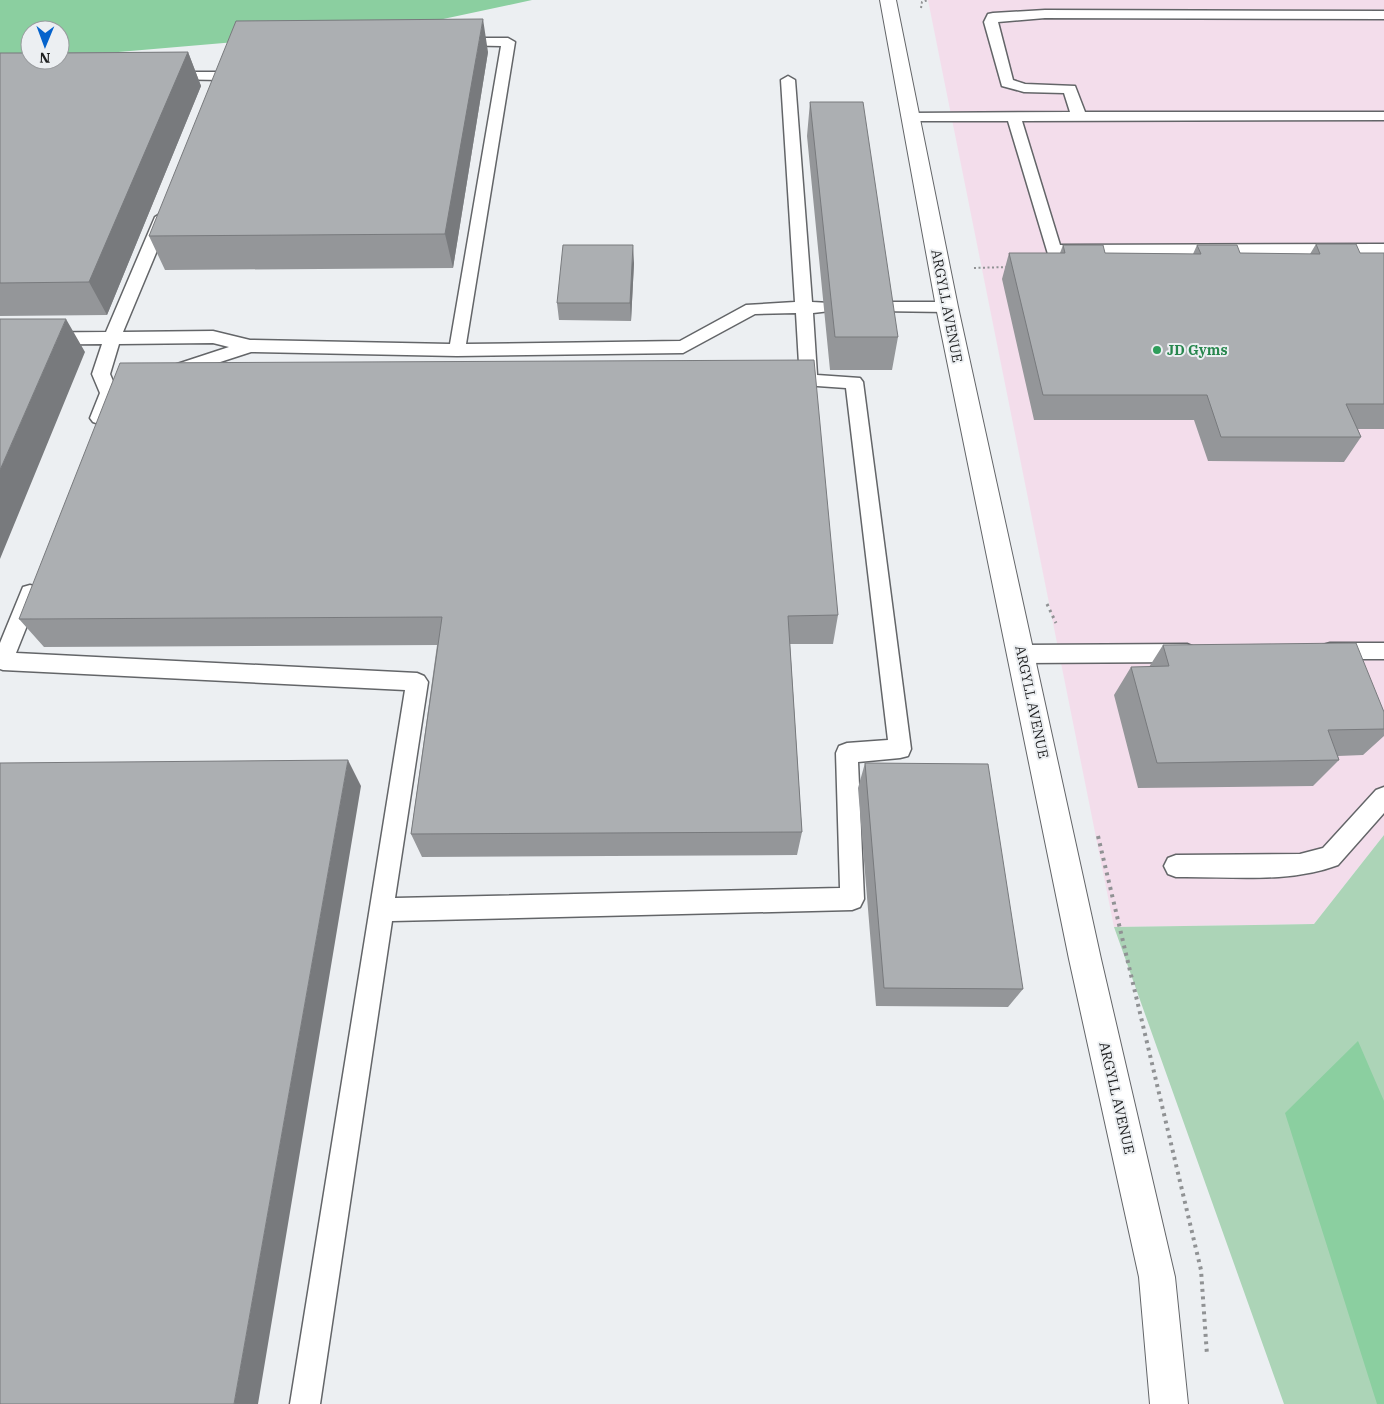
<svg xmlns="http://www.w3.org/2000/svg" width="1384" height="1404" font-family="'IBM Plex Serif',serif">
<rect width="100%" height="100%" fill="#eceff2"/>
<!-- commercial -->
<path fill="#f3ddeb" d="M 928,0 L 1384,0 L 1384,835 L 1314,924 L 1114,927 Z"/>
<!-- green -->
<path fill="#acd4b7" d="M 1384,835 L 1384,1404 L 1284,1404 L 1114,927 L 1314,924 Z"/>
<!-- forest -->
<path fill="#8bcfa0" d="M 0,0 L 532,0 L 401,28 L 60,57 L 60,30 L 30,30 L 30,59 L 0,62 Z
M 1358,1041 L 1384,1101 L 1384,1404 L 1377,1404 L 1285,1113 Z"/>
<g fill="none" stroke-linecap="round" stroke-linejoin="round">
<!-- service casing -->
<g stroke="#636568" stroke-width="3">
<path id="service" d="M 1045,10 L 1384,11 L 1384,19 L 1045,18 L 998,22 L 1013,80 L 1025,84 L 1075,86 L 1085,112 L 1384,112 L 1384,120 L 1022,121 L 1060,245 L 1384,244 L 1384,254 L 1048,254 L 1008,121 L 911,121 L 904,117 L 911,113 L 1070,112 L 1064,93 L 1024,92 L 1002,86 L 984,22 L 988,14 L 993,13 Z
M 457,38 L 508,38 L 515,42 L 466,344 L 680,341 L 746,305 L 795,302 L 781,80 L 788,76 L 795,80 L 812,302 L 830,303 L 832,307 L 830,311 L 813,313 L 817,375 L 860,378 L 863,382 L 911,749 L 908,756 L 900,758 L 858,762 L 864,899 L 860,907 L 852,910 L 392,921 L 320,1404 L 290,1404 L 405,690 L 3,670 L 0,669 L 0,643 L 23,587 L 30,585 L 37,587 L 40,593 L 16,653 L 417,673 L 424,676 L 428,682 L 395,898 L 840,888 L 836,753 L 839,746 L 847,743 L 888,740 L 846,388 L 803,385 L 800,381 L 796,313 L 755,314 L 683,353 L 457,356 L 251,352 L 174,377 L 168,375 L 165,371 L 168,367 L 229,347 L 213,343 L 119,344 L 110,374 L 118,393 L 105,422 L 99,424 L 93,422 L 90,418 L 100,393 L 92,374 L 102,344 L 0,345 L 0,333 L 106,332 L 155,217 L 163,212 L 171,217 L 123,332 L 213,331 L 250,340 L 450,344 L 501,46 L 452,45 L 450,42 L 452,39 Z
M 168,72 L 222,72 L 229,76 L 222,80 L 163,79 L 161,76 Z
M 883,302 L 947,302 L 953,303 L 955,307 L 953,311 L 947,312 L 877,311 L 875,307 L 877,303 Z
M 1330,643 L 1384,643 L 1384,659 L 1330,659 L 1323,657 L 1320,651 L 1323,645 Z
M 1187,644 L 1194,647 L 1197,653 L 1194,659 L 1187,662 L 1022,663 L 1015,660 L 1012,654 L 1015,648 L 1022,645 Z
M 1384,787 L 1384,813 L 1338,865 C 1288,884 1229,876 1176,877 L 1168,874 L 1164,866 L 1168,858 L 1176,855 L 1300,854 L 1323,848 L 1376,790 Z"/>
</g>
<!-- tertiary casing -->
<g stroke="#636568" stroke-width="2">
<path id="tertiary" d="M 880,0 L 896,0 L 958,307 L 1101,959 L 1175,1277 L 1188,1404 L 1150,1404 L 1139,1277 L 1069,959 L 936,307 Z"/>
</g>
<!-- path-far2 -->
<path stroke="#909294" stroke-width="2" stroke-dasharray="2 2.5" stroke-linecap="butt" d="M 921,8 L 922,2 L 928,0
M 974,268 L 1009,267"/>
<!-- path-far1 -->
<path stroke="#909294" stroke-width="3" stroke-dasharray="2.5 4" stroke-linecap="butt" d="M 1047,604 L 1056,623"/>
<!-- path -->
<path stroke="#909294" stroke-width="4" stroke-dasharray="3 4.5" stroke-linecap="butt" d="M 1098,836 L 1201,1270 L 1207,1355"/>
<!-- service -->
<use href="#service" fill="#fff" fill-rule="evenodd"/>
<!-- tertiary -->
<use href="#tertiary" fill="#fff" fill-rule="evenodd"/>
</g>
<!-- wall -->
<path fill="#949699" d="M 188,52 L 201,86 L 107,315 L 0,316 L 0,53 Z
M 488,52 L 453,268 L 165,270 L 149,236 Z
M 810,102 L 898,337 L 892,370 L 830,370 L 807,136 Z
M 1316,244 L 1360,253 L 1384,253 L 1384,429 L 1358,429 L 1361,437 L 1344,462 L 1208,461 L 1194,420 L 1034,420 L 1002,279 L 1009,253 L 1060,253 L 1063,245 L 1105,253 L 1193,254 L 1197,245 L 1240,253 L 1310,254 Z
M 634,263 L 631,321 L 559,320 L 557,303 Z
M 838,615 L 833,644 L 790,644 L 802,832 L 797,855 L 422,857 L 411,834 L 437,645 L 44,647 L 19,619 Z
M 1163,645 L 1384,712 L 1384,736 L 1363,755 L 1338,756 L 1339,760 L 1313,786 L 1138,788 L 1114,695 L 1131,667 L 1149,667 Z
M 865,763 L 1023,989 L 1008,1007 L 876,1006 L 858,788 Z"/>
<!-- shaded-wall -->
<path fill="#787a7d" d="M 483,19 L 488,52 L 453,268 L 445,234 Z
M 188,52 L 201,86 L 107,315 L 89,282 Z
M 633,245 L 634,263 L 631,321 L 630,303 Z
M 66,319 L 85,352 L 0,559 L 0,470 Z
M 348,760 L 361,786 L 258,1404 L 234,1404 Z"/>
<!-- building -->
<path fill="#acafb2" stroke="#787a7d" d="M 483,19 L 445,234 L 149,236 L 236,21 Z
M 188,52 L 89,282 L 0,283 L 0,53 L 30,53 L 30,60 L 60,60 L 60,53 Z
M 810,102 L 863,102 L 898,337 L 835,337 Z
M 1316,244 L 1356,244 L 1360,253 L 1384,253 L 1384,404 L 1346,404 L 1361,437 L 1221,437 L 1207,395 L 1043,395 L 1009,253 L 1065,253 L 1063,245 L 1103,245 L 1105,253 L 1201,254 L 1197,245 L 1237,245 L 1240,253 L 1320,254 Z
M 563,245 L 633,245 L 630,303 L 557,303 Z
M 0,319 L 66,319 L 0,470 Z
M 814,360 L 838,615 L 788,616 L 802,832 L 411,834 L 442,617 L 19,619 L 120,363 Z
M 1356,643 L 1384,712 L 1384,729 L 1328,730 L 1339,760 L 1157,763 L 1131,667 L 1169,666 L 1163,645 Z
M 348,760 L 234,1404 L 0,1404 L 0,763 Z
M 865,763 L 988,764 L 1023,989 L 884,988 Z"/>
<!-- markers -->
<circle fill="#2e9e5b" stroke="#eceff2" stroke-width="2" cx="1157" cy="350" r="5"/>
<g text-anchor="middle" dominant-baseline="central" stroke-width="4" stroke-linejoin="round" paint-order="stroke">
<!-- street labels -->
<g font-size="14" fill="#1d1e1f" stroke="#eceff2">
<text transform="translate(947 306) rotate(79)">ARGYLL AVENUE</text>
<text transform="translate(1032 702) rotate(78)">ARGYLL AVENUE</text>
<text transform="translate(1117 1098) rotate(77)">ARGYLL AVENUE</text>
</g>
<!-- leisure labels -->
<g font-size="14" font-weight="bold" fill="#27864d" stroke="#eceff2" text-anchor="start">
<text x="1167" y="350">JD Gyms</text>
</g>
</g>
<!-- north arrow -->
<g transform="translate(45 45) rotate(181)"><circle r="24" fill="#eceff2" stroke="#999b9e"/>
<path d="M0-4L9 19L0 12L-9 19Z" fill="#0563cc"/>
<text y="-8" font-size="14" font-weight="bold" text-anchor="middle" fill="#1d1e1f">N</text>
</g>
</svg>
